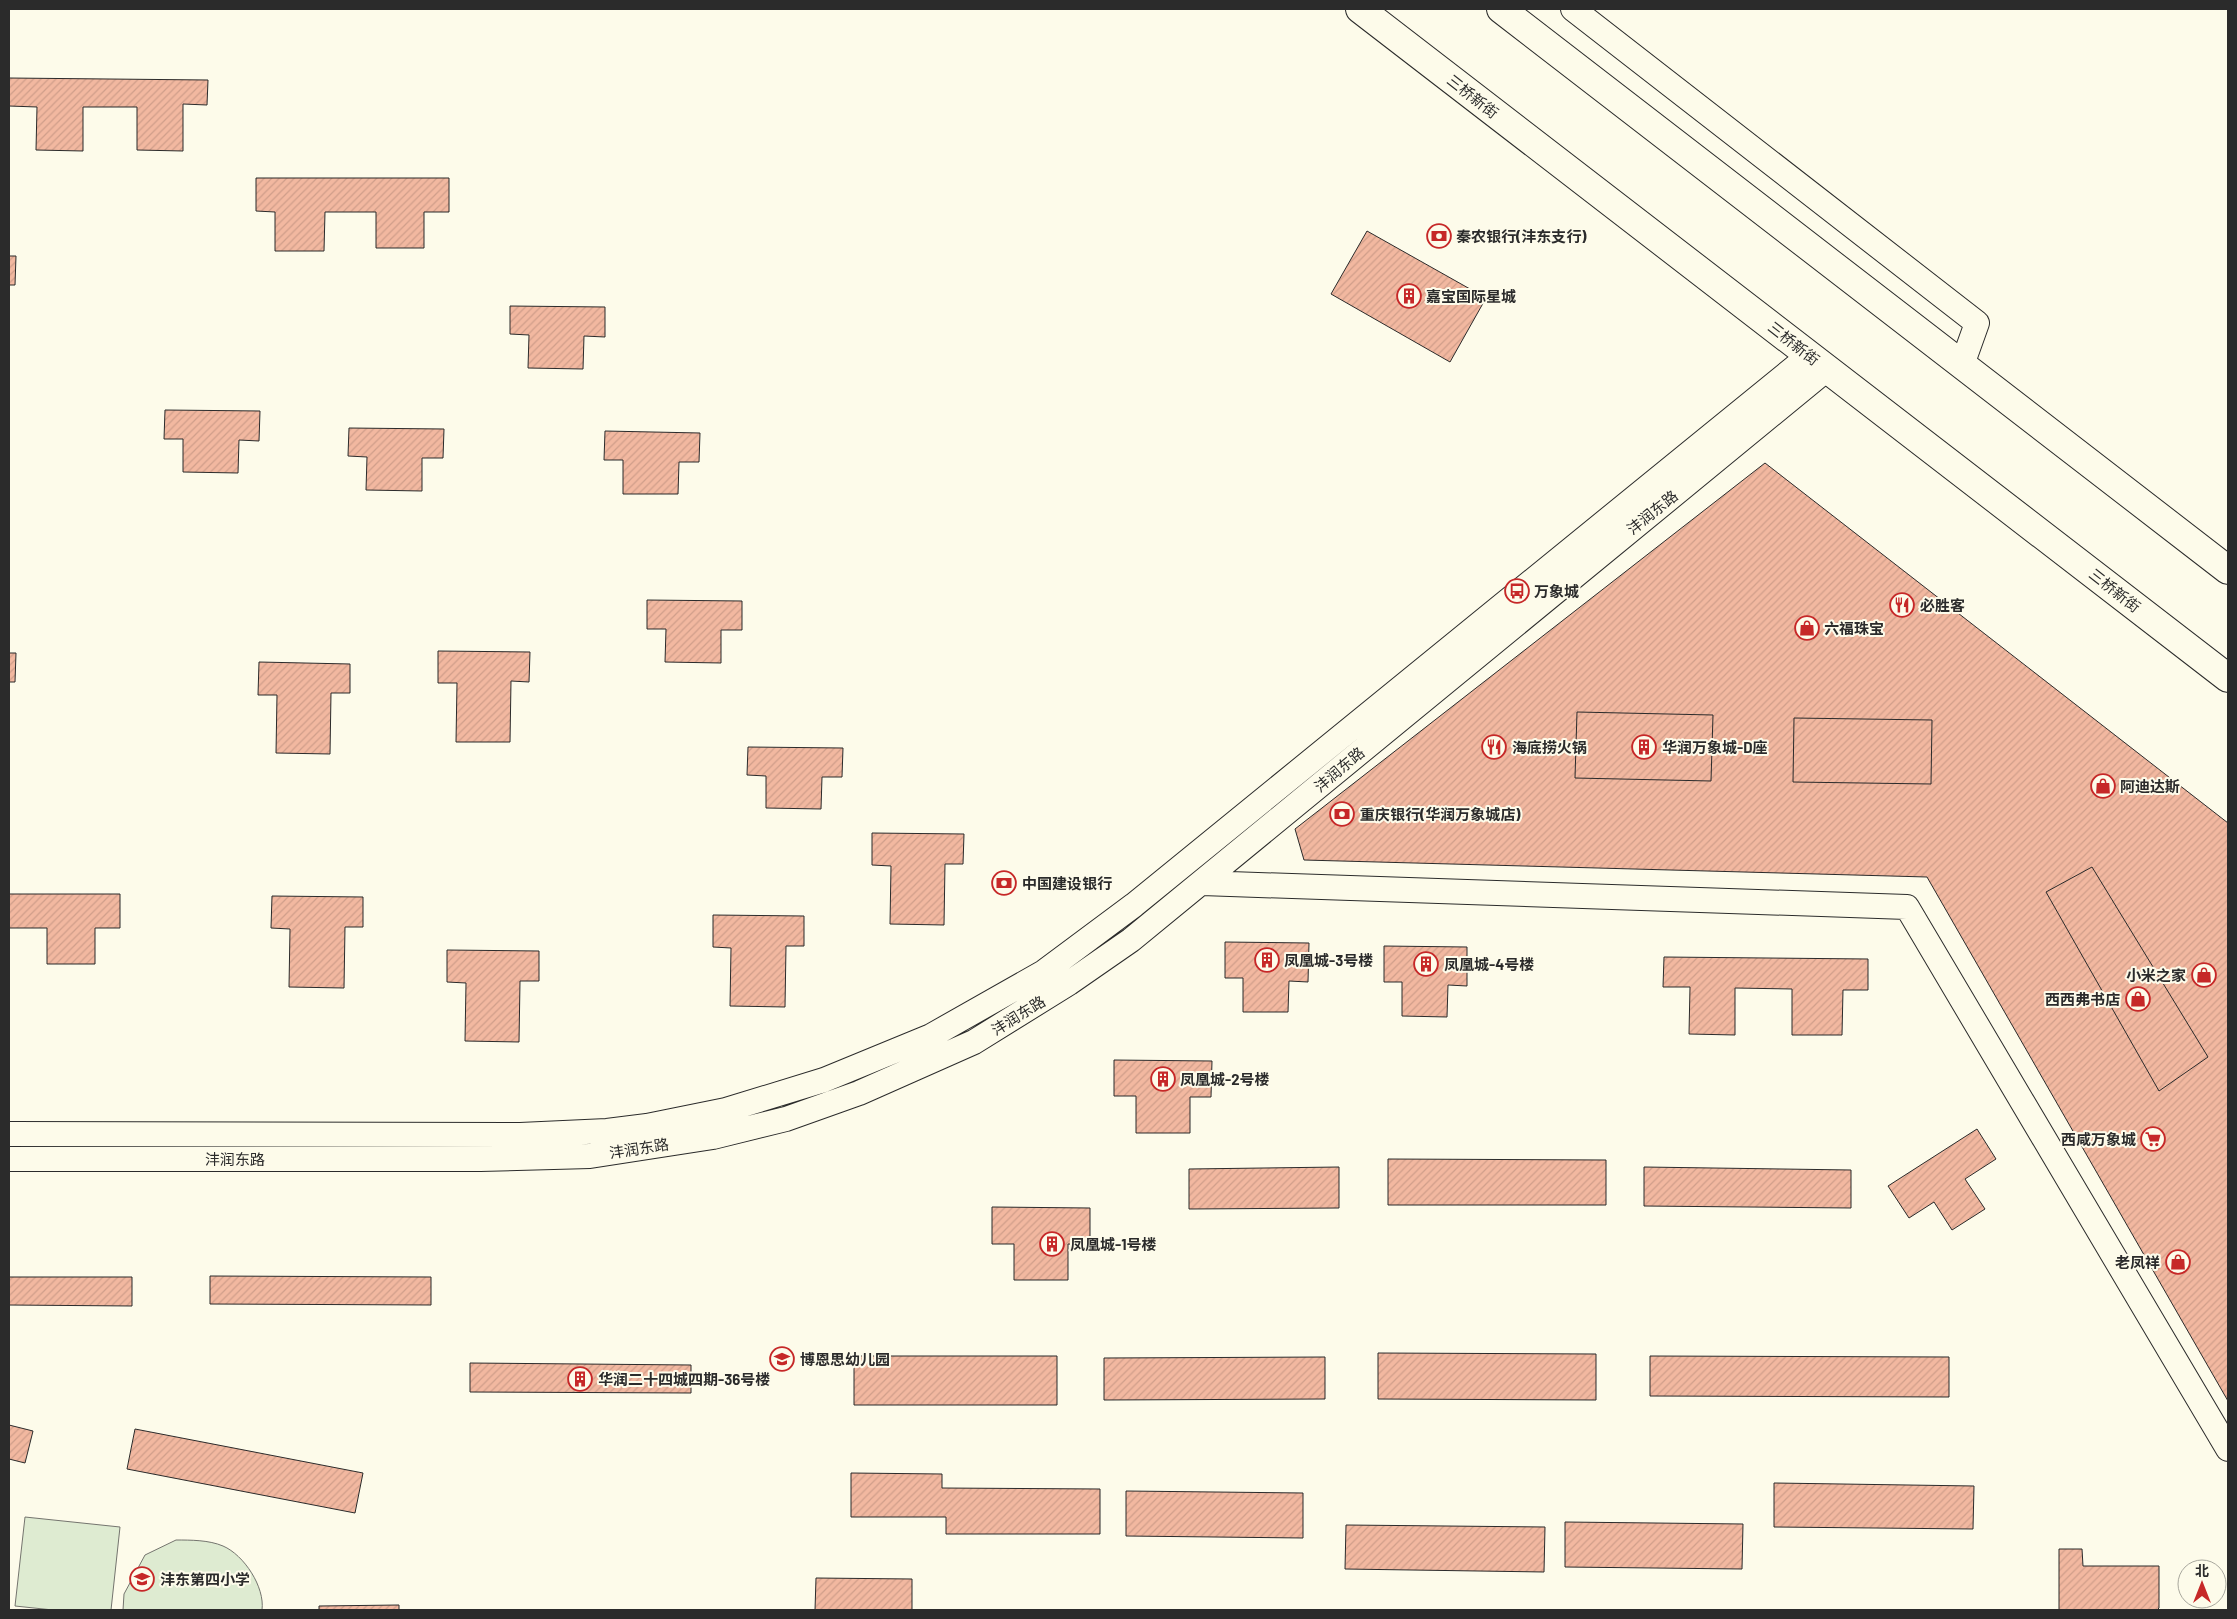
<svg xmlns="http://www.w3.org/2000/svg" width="2237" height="1619" font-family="Barlow,'Noto Sans SC',sans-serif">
<defs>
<pattern id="building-hatch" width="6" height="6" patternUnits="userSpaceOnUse" patternTransform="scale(1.25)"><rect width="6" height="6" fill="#f2b8a0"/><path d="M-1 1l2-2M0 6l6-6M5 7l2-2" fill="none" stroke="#d09e8a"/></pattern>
</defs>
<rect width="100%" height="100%" fill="#fdfbea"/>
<!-- pitch -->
<path fill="#deebd1" stroke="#74746e" d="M 25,1517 L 120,1527 L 111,1610 L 53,1610 L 15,1606 Z
M 176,1540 C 191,1540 209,1540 223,1546 C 244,1555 265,1587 262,1610 L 123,1610 L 124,1594 L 145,1555 Z"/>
<!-- building -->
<path fill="url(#building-hatch)" stroke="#2b2b2b" d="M 9,78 L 208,80 L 207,105 L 183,104 L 183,151 L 137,150 L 137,107 L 83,107 L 83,151 L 36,150 L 37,107 L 9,106 Z
M 256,178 L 449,178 L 449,212 L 424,212 L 424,248 L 376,248 L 376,212 L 325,212 L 324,251 L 275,251 L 275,212 L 256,211 Z
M 1367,231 L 1486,298 L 1450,362 L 1331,294 Z
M 9,256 L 16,256 L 15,285 L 9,285 Z
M 510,306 L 605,307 L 605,337 L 584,336 L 583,369 L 528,368 L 529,335 L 510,334 Z
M 165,410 L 260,411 L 259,441 L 239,440 L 238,473 L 183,472 L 183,439 L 164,439 Z
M 349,428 L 444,429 L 443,458 L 422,458 L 422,491 L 366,490 L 367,457 L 348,456 Z
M 605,431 L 700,433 L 699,462 L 679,462 L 678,494 L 623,494 L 623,460 L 604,460 Z
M 1765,463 L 2228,823 L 2228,1401 L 1927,877 L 1304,860 L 1295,829 Z
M 647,600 L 742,601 L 742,630 L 721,630 L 721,663 L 665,662 L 666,629 L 647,629 Z
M 438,651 L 530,652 L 529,682 L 511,681 L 510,742 L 456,742 L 457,683 L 438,683 Z
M 9,653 L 16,653 L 15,682 L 9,682 Z
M 259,662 L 350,664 L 350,693 L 331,693 L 330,754 L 276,753 L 277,695 L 258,695 Z
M 1577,712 L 1713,715 L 1711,781 L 1575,778 Z
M 1794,718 L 1932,720 L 1931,784 L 1793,782 Z
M 748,747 L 843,748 L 842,777 L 822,777 L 821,809 L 766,808 L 766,776 L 747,775 Z
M 872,833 L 964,834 L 963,864 L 945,864 L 944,925 L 890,924 L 891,866 L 872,865 Z
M 2092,867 L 2208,1057 L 2159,1091 L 2046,892 Z
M 9,894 L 120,894 L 120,928 L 95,928 L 95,964 L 47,964 L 47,928 L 9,928 Z
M 272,896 L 363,897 L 363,927 L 345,927 L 344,988 L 289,987 L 290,929 L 271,928 Z
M 713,915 L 804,916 L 804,946 L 786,946 L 785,1007 L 730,1006 L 731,948 L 713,947 Z
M 1225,942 L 1309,943 L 1308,982 L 1289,981 L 1288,1012 L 1243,1012 L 1243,978 L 1225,978 Z
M 1384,946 L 1467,947 L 1467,986 L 1448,985 L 1447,1017 L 1402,1016 L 1402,982 L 1384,982 Z
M 447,950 L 539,951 L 539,981 L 520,981 L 519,1042 L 465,1041 L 466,983 L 447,982 Z
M 1664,957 L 1868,959 L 1868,990 L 1843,990 L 1842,1035 L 1792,1035 L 1792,989 L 1735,988 L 1735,1035 L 1689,1034 L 1690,987 L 1663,987 Z
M 1114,1060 L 1212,1061 L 1211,1097 L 1190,1097 L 1190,1133 L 1136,1133 L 1136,1096 L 1114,1096 Z
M 1977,1129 L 1996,1159 L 1965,1179 L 1985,1209 L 1952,1230 L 1934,1202 L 1909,1218 L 1888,1186 Z
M 1388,1159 L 1606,1160 L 1606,1205 L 1388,1205 Z
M 1339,1167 L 1339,1208 L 1189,1209 L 1189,1169 Z
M 1644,1167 L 1851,1170 L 1851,1208 L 1644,1206 Z
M 992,1207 L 1090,1208 L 1090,1245 L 1068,1244 L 1068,1280 L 1014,1280 L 1014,1244 L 992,1244 Z
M 210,1276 L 431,1277 L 431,1305 L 210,1304 Z
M 9,1277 L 132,1277 L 132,1306 L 9,1305 Z
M 1378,1353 L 1596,1354 L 1596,1400 L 1378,1399 Z
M 854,1356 L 1057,1356 L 1057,1405 L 854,1405 Z
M 1650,1356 L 1949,1357 L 1949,1397 L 1650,1396 Z
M 1325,1357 L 1325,1399 L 1104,1400 L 1104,1358 Z
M 470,1363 L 691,1365 L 691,1393 L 470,1392 Z
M 9,1425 L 33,1431 L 25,1463 L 9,1459 Z
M 135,1429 L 363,1473 L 355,1513 L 127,1469 Z
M 851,1473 L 942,1474 L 942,1488 L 1100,1489 L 1100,1534 L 946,1534 L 946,1517 L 851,1517 Z
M 1774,1483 L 1974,1486 L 1973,1529 L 1774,1527 Z
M 1126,1491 L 1303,1493 L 1303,1538 L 1126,1536 Z
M 1565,1522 L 1743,1524 L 1742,1569 L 1565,1567 Z
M 1346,1525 L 1545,1527 L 1544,1572 L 1345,1569 Z
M 2059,1549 L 2082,1549 L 2083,1566 L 2159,1566 L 2159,1608 L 2157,1610 L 2059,1610 Z
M 816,1578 L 912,1579 L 912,1610 L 815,1610 Z
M 399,1605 L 399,1610 L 319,1610 L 319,1606 Z"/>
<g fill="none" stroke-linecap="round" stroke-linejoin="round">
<!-- minor casing -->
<g stroke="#2b2b2b" stroke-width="26">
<path id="minor" d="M 1573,9 L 1977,323 L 1962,365
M 1202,883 L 1907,907 L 2228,1449
M 9,1134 L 520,1135 L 607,1131 L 647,1126 L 726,1110 L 824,1080 L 931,1036 L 1044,972 L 1134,905 L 1810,355
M 9,1159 L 480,1159 L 590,1156 L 713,1137 L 786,1119 L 859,1093 L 974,1042 L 1069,983 L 1131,940 L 1827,369"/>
</g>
<!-- major casing -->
<g stroke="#2b2b2b" stroke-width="30">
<path id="major" d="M 1360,9 L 2228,678
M 1501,9 L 2228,570"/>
</g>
<!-- minor -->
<use href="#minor" stroke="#fdfbea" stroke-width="24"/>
<!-- major -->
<use href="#major" stroke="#fdfbea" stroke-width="28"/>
</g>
<!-- icons -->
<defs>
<g id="bank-ring" transform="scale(1.25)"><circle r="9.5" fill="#fdfbea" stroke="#c62828" stroke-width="1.5"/><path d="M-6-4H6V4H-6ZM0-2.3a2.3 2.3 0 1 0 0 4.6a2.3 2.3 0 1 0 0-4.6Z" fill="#c62828"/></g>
<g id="building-ring" transform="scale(1.25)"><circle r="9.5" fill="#fdfbea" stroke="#c62828" stroke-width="1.5"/><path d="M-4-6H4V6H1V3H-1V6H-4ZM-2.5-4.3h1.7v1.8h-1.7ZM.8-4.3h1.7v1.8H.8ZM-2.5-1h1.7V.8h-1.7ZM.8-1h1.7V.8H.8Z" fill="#c62828"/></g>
<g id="bus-ring" transform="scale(1.25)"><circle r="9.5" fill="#fdfbea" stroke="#c62828" stroke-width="1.5"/><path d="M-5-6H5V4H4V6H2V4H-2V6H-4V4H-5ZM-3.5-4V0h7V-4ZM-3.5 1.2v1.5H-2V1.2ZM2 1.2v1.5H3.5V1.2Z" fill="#c62828"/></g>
<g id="restaurant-ring" transform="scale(1.25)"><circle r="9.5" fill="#fdfbea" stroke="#c62828" stroke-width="1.5"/><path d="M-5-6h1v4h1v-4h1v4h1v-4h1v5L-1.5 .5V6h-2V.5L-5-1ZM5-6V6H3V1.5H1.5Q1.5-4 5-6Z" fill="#c62828"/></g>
<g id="shop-ring" transform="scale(1.25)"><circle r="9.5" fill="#fdfbea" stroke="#c62828" stroke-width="1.5"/><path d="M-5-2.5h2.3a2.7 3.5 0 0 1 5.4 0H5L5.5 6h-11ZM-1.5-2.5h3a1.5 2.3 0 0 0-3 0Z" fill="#c62828"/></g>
<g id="supermarket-ring" transform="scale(1.25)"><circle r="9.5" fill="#fdfbea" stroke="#c62828" stroke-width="1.5"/><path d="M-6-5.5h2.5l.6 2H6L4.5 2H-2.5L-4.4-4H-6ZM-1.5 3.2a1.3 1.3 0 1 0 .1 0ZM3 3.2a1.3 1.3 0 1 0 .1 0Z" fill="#c62828"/></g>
<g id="school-ring" transform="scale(1.25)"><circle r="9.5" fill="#fdfbea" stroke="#c62828" stroke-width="1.5"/><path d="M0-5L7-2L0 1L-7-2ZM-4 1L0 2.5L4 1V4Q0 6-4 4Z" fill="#c62828"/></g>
</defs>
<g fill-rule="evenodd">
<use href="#bank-ring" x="1439" y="236"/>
<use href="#building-ring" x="1409" y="296"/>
<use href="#bus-ring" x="1517" y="591"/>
<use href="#restaurant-ring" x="1902" y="605"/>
<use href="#shop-ring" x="1807" y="628"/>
<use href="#restaurant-ring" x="1494" y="747"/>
<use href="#building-ring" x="1644" y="747"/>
<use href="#shop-ring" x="2103" y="786"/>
<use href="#bank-ring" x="1342" y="814"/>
<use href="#bank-ring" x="1004" y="883"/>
<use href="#building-ring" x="1267" y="960"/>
<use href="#building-ring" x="1426" y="964"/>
<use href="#shop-ring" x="2204" y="975"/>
<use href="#shop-ring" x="2138" y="999"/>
<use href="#building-ring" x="1163" y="1079"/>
<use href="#supermarket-ring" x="2153" y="1139"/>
<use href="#building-ring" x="1052" y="1244"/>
<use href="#shop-ring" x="2178" y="1262"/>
<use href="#school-ring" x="782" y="1359"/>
<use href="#building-ring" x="580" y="1379"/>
<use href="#school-ring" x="142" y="1579"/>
</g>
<g text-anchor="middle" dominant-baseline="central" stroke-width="4" stroke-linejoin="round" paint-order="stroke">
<!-- street labels -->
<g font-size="15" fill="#2b2b2b" stroke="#fdfbea">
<text transform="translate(1473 96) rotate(38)">三桥新街</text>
<text transform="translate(1794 343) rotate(38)">三桥新街</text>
<text transform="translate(1652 512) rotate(-39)">沣润东路</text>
<text transform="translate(2115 590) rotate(38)">三桥新街</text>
<text transform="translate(1339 769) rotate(-40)">沣润东路</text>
<text transform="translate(1018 1015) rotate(-32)">沣润东路</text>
<text transform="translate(639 1148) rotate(-9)">沣润东路</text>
<text x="235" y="1159">沣润东路</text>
</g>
<!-- poi labels -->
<g font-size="15" font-weight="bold" fill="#2b2b2b" stroke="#fdfbea" text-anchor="start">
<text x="1456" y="236">秦农银行(沣东支行)</text>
<text x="1426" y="296">嘉宝国际星城</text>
<text x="1534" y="591">万象城</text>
<text x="1920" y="605">必胜客</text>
<text x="1824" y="628">六福珠宝</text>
<text x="1512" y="747">海底捞火锅</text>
<text x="1662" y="747">华润万象城-D座</text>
<text x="2120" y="786">阿迪达斯</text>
<text x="1360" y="814">重庆银行(华润万象城店)</text>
<text x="1022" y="883">中国建设银行</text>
<text x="1284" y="960">凤凰城-3号楼</text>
<text x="1444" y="964">凤凰城-4号楼</text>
<text x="2186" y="975" text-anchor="end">小米之家</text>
<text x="2120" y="999" text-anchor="end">西西弗书店</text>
<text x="1180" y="1079">凤凰城-2号楼</text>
<text x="2136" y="1139" text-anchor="end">西咸万象城</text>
<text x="1070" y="1244">凤凰城-1号楼</text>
<text x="2160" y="1262" text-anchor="end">老凤祥</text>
<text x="800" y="1359">博恩思幼儿园</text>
<text x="598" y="1379">华润二十四城四期-36号楼</text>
<text x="160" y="1579">沣东第四小学</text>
</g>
</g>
<!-- border -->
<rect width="2237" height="1619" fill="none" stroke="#2b2b2b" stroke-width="20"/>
<!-- north arrow -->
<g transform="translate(2202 1584)"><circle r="24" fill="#fdfbea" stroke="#a9a89e"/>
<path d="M0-4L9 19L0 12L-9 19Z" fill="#c62828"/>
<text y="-8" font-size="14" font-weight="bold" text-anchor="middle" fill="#2b2b2b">北</text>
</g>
</svg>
